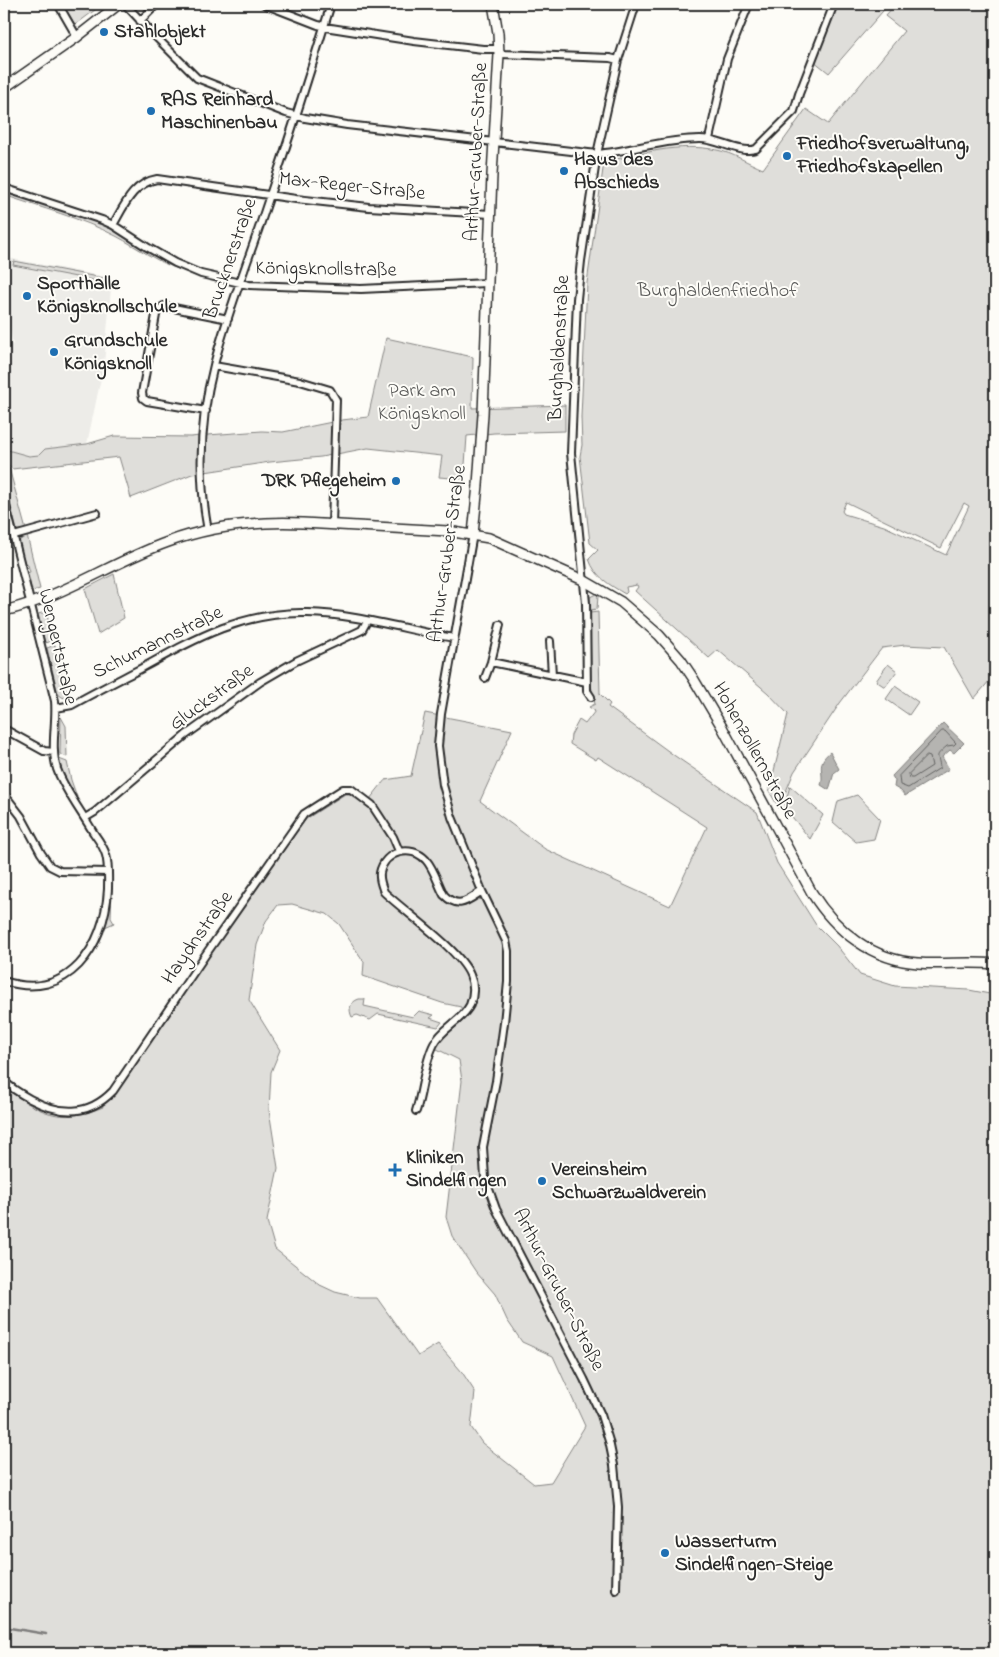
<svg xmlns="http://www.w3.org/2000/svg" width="999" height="1657" font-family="'Indie Flower',sans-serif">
<rect width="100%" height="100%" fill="#fdfcf7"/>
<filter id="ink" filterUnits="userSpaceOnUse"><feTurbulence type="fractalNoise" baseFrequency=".02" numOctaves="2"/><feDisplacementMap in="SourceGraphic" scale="10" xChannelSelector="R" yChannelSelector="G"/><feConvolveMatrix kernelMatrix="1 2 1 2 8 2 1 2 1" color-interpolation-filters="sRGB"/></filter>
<g filter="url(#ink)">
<!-- built -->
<path fill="#edece8" d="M 7,258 L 112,278 L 104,364 L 87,444 L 45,449 L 39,455 L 29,456 L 4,449 L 4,347 L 13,344 L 6,313 Z"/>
<!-- green -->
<path fill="#dfdeda" stroke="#858482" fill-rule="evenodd" d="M 63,4 L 103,4 L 75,25 Z
M 837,4 L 889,4 L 829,73 L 814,61 Z
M 896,4 L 995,4 L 995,674 L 974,699 L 944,647 L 905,645 L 882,648 L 840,703 L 794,772 L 779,808 L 769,791 L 788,714 L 768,693 L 718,650 L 709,658 L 635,591 L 638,587 L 637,585 L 626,587 L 627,592 L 625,594 C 610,585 595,577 589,559 L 598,550 L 590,543 L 580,456 L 582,445 L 581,417 L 587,283 L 604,162 C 640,154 679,142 717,150 C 733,153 748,163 763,169 L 806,109 L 828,124 L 904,31 L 885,16 ZM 846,502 L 941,548 L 964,503 L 969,506 L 946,555 L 884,526 L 844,514 L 842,511 Z
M 4,192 L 90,220 L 113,230 L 166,263 L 185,271 C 159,264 139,248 116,236 C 81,218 41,208 4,195 Z
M 14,261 L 108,279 L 108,283 L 13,265 Z
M 386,338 L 473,357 L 472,408 L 565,405 L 565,431 L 494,433 L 467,436 L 464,479 L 439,477 L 442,456 L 368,448 L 321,457 L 270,462 L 192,474 L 131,498 L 119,457 L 12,469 L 4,460 L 4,449 L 29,456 L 39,455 L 45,449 L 87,444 L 114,436 L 191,437 L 208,435 L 262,431 L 283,432 L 342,420 L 368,417 Z
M 4,465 L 9,468 L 26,530 L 17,530 L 4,480 Z
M 27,535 L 40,589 L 32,591 L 27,573 L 30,572 L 28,565 L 25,565 L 19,541 Z
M 114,574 L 124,618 L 98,634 L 85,589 Z
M 596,594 L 598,596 L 597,609 L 590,610 L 590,597 Z
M 46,612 L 54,640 L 45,643 L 38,614 Z
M 598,612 L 600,694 L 610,704 L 608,707 L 675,756 L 757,812 L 777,863 L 816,925 L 837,946 L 860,975 L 895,986 L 969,990 L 995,995 L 995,1653 L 4,1653 L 4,1087 C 40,1113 59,1125 103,1107 L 102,1105 L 117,1091 L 224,933 L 306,819 L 345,794 L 350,794 L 366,804 L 385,780 L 411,776 L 425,713 L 512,730 L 480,801 L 545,849 L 670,906 L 707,827 L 598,757 L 596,760 L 570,744 L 571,735 L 579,720 L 585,724 L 595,711 L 589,707 L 595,704 L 591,685 L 590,613 ZM 292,904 L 327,914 L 339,924 L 364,962 L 363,976 L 442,1003 L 461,1007 L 462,1022 L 442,1039 L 435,1048 L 459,1060 L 462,1081 L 446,1217 L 452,1236 L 476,1272 L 495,1294 L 507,1320 L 522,1342 L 553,1356 L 585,1426 L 551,1482 L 534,1484 L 482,1443 L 471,1427 L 475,1392 L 462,1372 L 438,1344 L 418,1356 L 377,1298 L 360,1298 L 335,1292 L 320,1285 L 275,1249 L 267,1221 L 278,1168 L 269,1110 L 271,1072 L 280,1050 L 249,1000 L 257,945 L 266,921 L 278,905 Z
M 55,645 L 68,699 L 62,697 L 58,694 L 47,648 Z
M 888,664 L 897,671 L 885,687 L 876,681 Z
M 895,686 L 918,702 L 909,715 L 886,699 Z
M 61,717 L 66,726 L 67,757 L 60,754 Z
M 59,759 L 67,762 L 71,780 L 77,797 L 62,773 Z
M 790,786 L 823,815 L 810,839 L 784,807 Z
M 857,795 L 880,819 L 874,839 L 856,842 L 833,822 L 838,801 Z
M 111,887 L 112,887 L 111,918 L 114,923 L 105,927 L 109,911 Z
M 359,999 L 365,999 L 364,1006 L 413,1017 L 419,1011 L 434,1015 L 430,1018 L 442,1022 L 438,1027 L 378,1014 L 370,1020 L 357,1015 L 352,1017 C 348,1009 350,1002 359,999 Z"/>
<!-- water -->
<path fill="#b5b4b1" stroke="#7e7d7b" d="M 943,723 L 964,743 L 954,753 L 950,750 L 942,757 L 949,769 L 905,796 L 901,791 L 894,787 L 895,781 L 892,776 Z
M 830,752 L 839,769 L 834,773 L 829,790 L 821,785 C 825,772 815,764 830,752 Z"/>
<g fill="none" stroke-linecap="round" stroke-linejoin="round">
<!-- shore -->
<path stroke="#626261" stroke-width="1" d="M 942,731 L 945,731 L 956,743 L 954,745 L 947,746 C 933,758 939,754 940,768 L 908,788 L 900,785 L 899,776 Z
M 927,756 L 930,757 L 932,766 L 913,778 L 910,778 L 909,774 Z"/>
<!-- stream -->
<path stroke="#7e7d7b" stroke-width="2.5" d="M 4,1627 L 46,1634"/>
<!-- street casing -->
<g stroke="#2b2b2b" stroke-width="10">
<path id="street" d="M 58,4 L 77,37
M 125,4 L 155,36 L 197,78 L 286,113 L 305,118 L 347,125 L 597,154 C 631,151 665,139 700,139 C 718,139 740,154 756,149 L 794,111 L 799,94 L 834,4
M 264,4 L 318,25 L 331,28 L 414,41 L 483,49 L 499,49
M 140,21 L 157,4
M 499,54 L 610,58 L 618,60
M 709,139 L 727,59 L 749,4
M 4,188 L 102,220 L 113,225 L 147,247 L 175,263 L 201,274 L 249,285 L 361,289 L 487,283
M 113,225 C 124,206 133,183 157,179 L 296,199 L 369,207 L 491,214
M 214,366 L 300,381 L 330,390 L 336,400 L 332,525
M 206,411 L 147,401 L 143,398 L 142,393 L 156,315 L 158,310 L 164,306 L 228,319
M 4,498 L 55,701 C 57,723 50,747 57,769 C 65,791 81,811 93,832 C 98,839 104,847 106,855 C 109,866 108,879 108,889 C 105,947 68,1002 4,981
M 208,531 C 198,477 200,419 214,365 C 227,313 248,262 265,210 C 288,142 310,73 331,4
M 473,534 L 441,714 L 438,746 L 443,785 L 452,817 L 482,891 L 506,941 L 508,951 L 508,982 L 504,1023 L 496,1081 L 483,1147 L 485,1178 L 496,1209 L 584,1379 L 601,1415 L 609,1441 L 614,1465 L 618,1507 L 616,1590
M 14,536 L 97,513
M 550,641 L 552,675
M 491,662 L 587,682
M 485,678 L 491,662 L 500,625
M 591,697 L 587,691 L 586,603 L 571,453 L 577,299 L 581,261 L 597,154 L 618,60 L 636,4
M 56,708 L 72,705 C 95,692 119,680 142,668 C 196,638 244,611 308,613 C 355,614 407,630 454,638
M 4,729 L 44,751 L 54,752
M 4,794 L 21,816 L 41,853 L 50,866 L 60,871 L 108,872
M 85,818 L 95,812 L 186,735 L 260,682 L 296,661 L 362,630 L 367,621
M 4,1081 C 11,1088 21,1094 30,1099 C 60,1115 88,1117 113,1091 L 206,954 L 304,814 L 343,789 L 351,789 L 372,805 L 393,837 L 399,851
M 416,1111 C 423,1090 424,1063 434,1044 C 442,1028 462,1021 470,1005 C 474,995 474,984 470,975 C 459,949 406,913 384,892 C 382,886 379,880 380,873 C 384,851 411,844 426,860 C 434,869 438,884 444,895 C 459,910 468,900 482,891"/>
</g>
<!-- secondary casing -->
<g stroke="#2b2b2b" stroke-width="12">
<path id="secondary" d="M 4,88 L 77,37 L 119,4
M 473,534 L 478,485 L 483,414 L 492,175 L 499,54 L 498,33 L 493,4
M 4,611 C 63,597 112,562 168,542 C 211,526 259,521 303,523 L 448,531 L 489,538 L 583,580 L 621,602 L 659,635 L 681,660 L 693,678 L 722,727 L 812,893 C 836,931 872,960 918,963 C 944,965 969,961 995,964"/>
</g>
<!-- street -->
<use href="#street" stroke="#fdfcf7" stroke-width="6"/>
<!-- secondary -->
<use href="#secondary" stroke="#fdfcf7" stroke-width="9"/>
</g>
</g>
<!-- markers -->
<g fill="#1f6fb2" stroke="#fdfcf7" stroke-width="2">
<circle cx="104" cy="32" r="5"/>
<circle cx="151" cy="111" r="5"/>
<circle cx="787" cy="156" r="5"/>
<circle cx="564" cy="171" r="5"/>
<circle cx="27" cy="296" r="5"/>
<circle cx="54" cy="352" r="5"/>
<circle cx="396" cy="481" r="5"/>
<path d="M392.5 1162.5h5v5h5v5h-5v5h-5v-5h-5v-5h5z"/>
<circle cx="542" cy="1181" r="5"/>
<circle cx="665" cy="1553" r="5"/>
</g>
<g text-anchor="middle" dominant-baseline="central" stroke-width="4" stroke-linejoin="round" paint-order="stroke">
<!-- poi labels -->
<g font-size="20" font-weight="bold" fill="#2b2b2b" stroke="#fdfcf7" text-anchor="start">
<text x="114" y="32">Stahlobjekt</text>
<text x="161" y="100">RAS Reinhard<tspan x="161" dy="23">Maschinenbau</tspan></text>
<text x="797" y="144">Friedhofsverwaltung,<tspan x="797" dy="23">Friedhofskapellen</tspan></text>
<text x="574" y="160">Haus des<tspan x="574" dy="23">Abschieds</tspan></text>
<text x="37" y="284">Sporthalle<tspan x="37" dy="23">Königsknollschule</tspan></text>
<text x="64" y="341">Grundschule<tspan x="64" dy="23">Königsknoll</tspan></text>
<text x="386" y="481" text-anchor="end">DRK Pflegeheim</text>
<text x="406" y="1158">Kliniken<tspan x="406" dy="23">Sindelfingen</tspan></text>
<text x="552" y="1170">Vereinsheim<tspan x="552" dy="23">Schwarzwaldverein</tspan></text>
<text x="675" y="1542">Wasserturm<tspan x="675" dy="23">Sindelfingen-Steige</tspan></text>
</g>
<!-- street labels -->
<g font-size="20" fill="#2b2b2b" stroke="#fdfcf7">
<text transform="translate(477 152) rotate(-87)">Arthur-Gruber-Straße</text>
<text transform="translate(352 187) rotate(6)">Max-Reger-Straße</text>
<text transform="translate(231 259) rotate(-71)">Brucknerstraße</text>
<text transform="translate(326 270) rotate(1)">Königsknollstraße</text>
<text transform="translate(560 348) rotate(-87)">Burghaldenstraße</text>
<text transform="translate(448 554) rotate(-82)">Arthur-Gruber-Straße</text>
<text transform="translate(158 643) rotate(-26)">Schumannstraße</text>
<text transform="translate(57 647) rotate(77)">Wengertstraße</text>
<text transform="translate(212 698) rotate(-36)">Gluckstraße</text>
<text transform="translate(754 751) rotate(61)">Hohenzollernstraße</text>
<text transform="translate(198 938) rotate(-55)">Haydnstraße</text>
<text transform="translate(558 1290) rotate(63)">Arthur-Gruber-Straße</text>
</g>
<!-- park labels -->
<g font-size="20" fill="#585857" stroke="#fdfcf7">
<text x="718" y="291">Burghaldenfriedhof</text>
<text x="422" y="391">Park am<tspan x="422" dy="23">Königsknoll</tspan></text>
</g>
</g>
<!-- margin -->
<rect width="999" height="1657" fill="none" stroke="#fdfcf7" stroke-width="20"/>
<rect x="10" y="10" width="979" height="1637" fill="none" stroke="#2b2b2b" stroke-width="2" filter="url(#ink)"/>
</svg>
